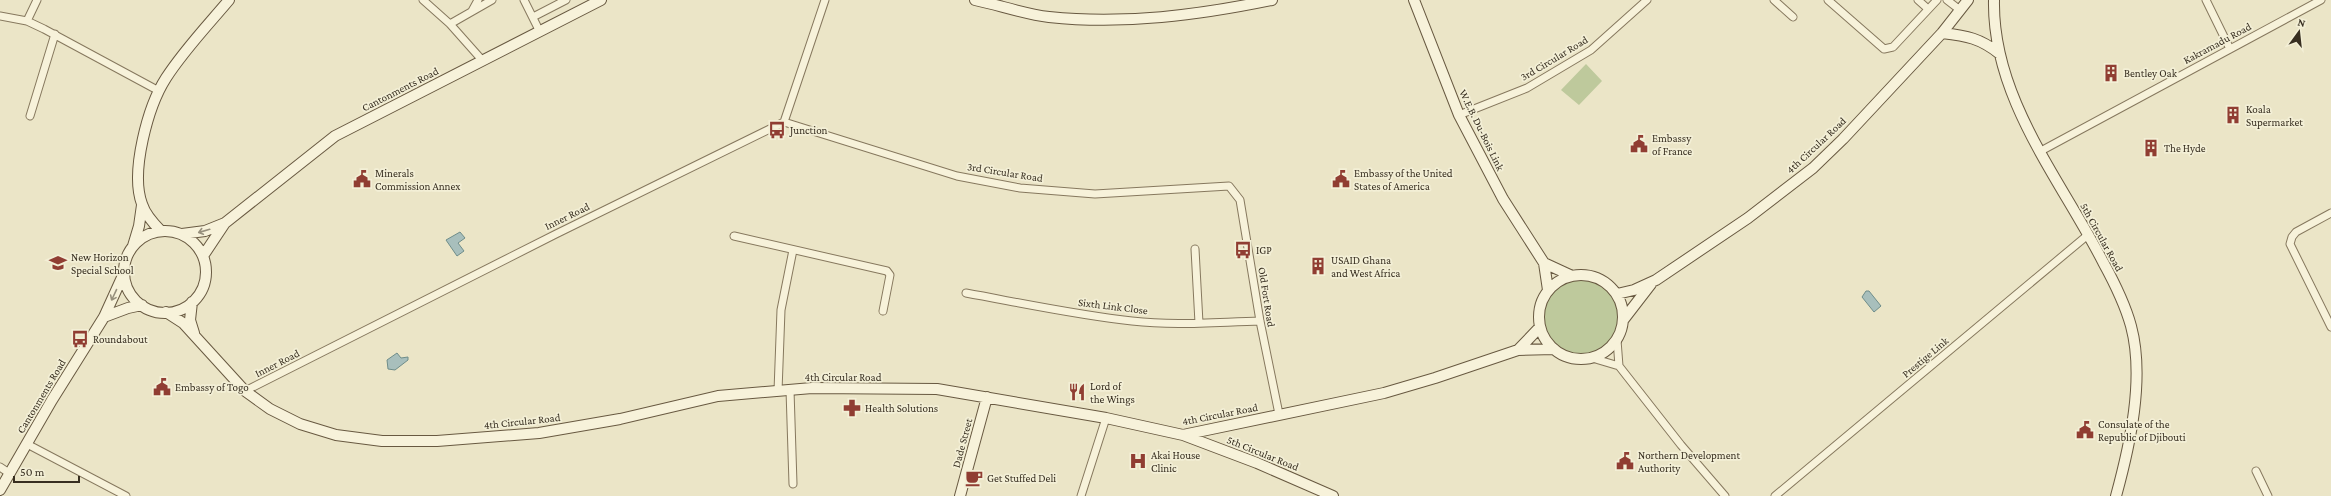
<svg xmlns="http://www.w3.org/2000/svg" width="2331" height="496" font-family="'Crimson Pro',serif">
<rect width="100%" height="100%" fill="#ebe5c7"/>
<!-- green -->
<path fill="#bec99c" d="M 1586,64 L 1602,81 L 1579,105 L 1561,90 Z
M1543 316a39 39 0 1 1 78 0a39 39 0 1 1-78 0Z"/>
<!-- water -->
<path fill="#a8bfbc" stroke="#6f8d8a" d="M 460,232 L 465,238 L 458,243 L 464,251 L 457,256 L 446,240 Z
M 1866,291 L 1869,291 L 1881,306 L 1874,312 L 1862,297 Z
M 397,353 L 401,358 L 408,357 L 408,360 L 395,370 L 388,369 L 387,360 Z"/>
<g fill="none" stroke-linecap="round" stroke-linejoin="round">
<!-- street casing -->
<g stroke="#86785e" stroke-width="9">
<path id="street" d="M 423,0 L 450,24 L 482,60
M 524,0 L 540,32
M 1774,0 L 1793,17
M 1828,0 L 1884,49 L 1893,47 L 1937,0
M 1918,0 L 1928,9
M 1947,0 L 1960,10
M 2206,0 L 2230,49
M 472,11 L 478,0
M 0,16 L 27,21 L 44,29 L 159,91
M 533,17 L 566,0
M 27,21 L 37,0
M 450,24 L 492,0
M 1459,115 L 1527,88 L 1591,50 L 1647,0
M 30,116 L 55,34
M 784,122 L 957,176 L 1020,188 L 1095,194 L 1229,186 L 1240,200 L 1260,321 L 1279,414
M 2039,152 L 2321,0
M 2331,213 L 2296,232 L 2292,237 L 2290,244 L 2331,327
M 734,236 L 887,271 L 890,275 L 883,311
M 1195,249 L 1199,323
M 966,293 C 1021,303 1076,315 1132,321 C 1174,326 1217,322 1260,321
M 1617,340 L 1619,366 L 1681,445 L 1725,496
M 1592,358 L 1619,366
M 790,390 L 793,484
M 245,391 L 556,234 L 784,122 L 825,0
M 778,391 L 781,310 L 793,250
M 27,444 L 126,496
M 0,467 L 9,473
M 2256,471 L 2268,496
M 1081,496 L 1106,418
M 1775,496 L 2089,234"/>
</g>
<!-- secondary casing -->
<g stroke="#685941" stroke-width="12">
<path id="secondary" d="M 975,0 C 999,5 1024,14 1049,17 C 1124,25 1199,15 1272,0
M 1414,0 L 1459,115 L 1503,199 L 1544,263 L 1548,290
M 1994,0 C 1992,98 2061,180 2103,262 C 2114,282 2125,304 2131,326 C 2145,378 2130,445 2116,496
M 1942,33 C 1967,36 1980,38 2000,54
M 161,231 C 153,223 145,214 142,204 C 130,172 148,106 166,78 C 184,50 208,25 229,0
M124 272a41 41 0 1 1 82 0a41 41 0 1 1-82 0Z
M 182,234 L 205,231 L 225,223
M 133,246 L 139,226 L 142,205
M 203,256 L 225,223 L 335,136 L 601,0
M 1544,263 L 1570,275
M1539 317a42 42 0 1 1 84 0a42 42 0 1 1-84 0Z
M 1617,294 L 1634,290 L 1656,280 L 1748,218 L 1813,168 L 1843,139 L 1942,33 L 1968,0
M 192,302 L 190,320 L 194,333
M 166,312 L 183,323 L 245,391 L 270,409 L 300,424 L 336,435 L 382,441 L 437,441 L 539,433 L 620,419 L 718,396 L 812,388 L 937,389 L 1106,418 L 1183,435 L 1384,393 L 1435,378 L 1518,350 L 1554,349
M 104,317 L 128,308 L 142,305
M 1624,319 L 1651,284
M 1518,350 L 1540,327
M 1183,435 L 1257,463 L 1333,496
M 0,490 L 52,400 L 104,317 L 124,273
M 960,496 L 987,397"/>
</g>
<!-- street -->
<use href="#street" stroke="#f7f2da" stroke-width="7"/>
<!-- secondary -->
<use href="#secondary" stroke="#f7f2da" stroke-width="10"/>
</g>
<!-- one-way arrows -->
<defs><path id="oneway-shaft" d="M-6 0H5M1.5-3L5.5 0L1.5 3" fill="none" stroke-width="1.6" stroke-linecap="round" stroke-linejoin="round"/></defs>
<g stroke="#97907d">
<use href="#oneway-shaft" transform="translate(204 231) rotate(164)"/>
<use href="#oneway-shaft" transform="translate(114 295) rotate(115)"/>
</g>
<!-- icons -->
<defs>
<g id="building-bare" transform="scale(1.38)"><path d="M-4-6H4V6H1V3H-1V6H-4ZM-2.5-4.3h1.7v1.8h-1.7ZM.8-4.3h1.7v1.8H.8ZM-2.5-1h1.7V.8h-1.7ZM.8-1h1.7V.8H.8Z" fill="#903d32" stroke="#f3efd6" stroke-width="2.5" paint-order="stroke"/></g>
<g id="bus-bare" transform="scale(1.38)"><path d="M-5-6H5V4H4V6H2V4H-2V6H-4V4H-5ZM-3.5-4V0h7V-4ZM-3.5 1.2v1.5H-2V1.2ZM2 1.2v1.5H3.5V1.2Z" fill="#903d32" stroke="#f3efd6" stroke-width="2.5" paint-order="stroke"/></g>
<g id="civic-bare" transform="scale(1.38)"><path d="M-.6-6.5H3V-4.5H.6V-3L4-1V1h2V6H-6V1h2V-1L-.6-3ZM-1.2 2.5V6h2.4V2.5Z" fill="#903d32" stroke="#f3efd6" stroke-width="2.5" paint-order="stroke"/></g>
<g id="school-bare" transform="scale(1.38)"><path d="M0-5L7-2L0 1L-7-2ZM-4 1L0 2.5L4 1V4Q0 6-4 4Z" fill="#903d32" stroke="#f3efd6" stroke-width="2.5" paint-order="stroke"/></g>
<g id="restaurant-bare" transform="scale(1.38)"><path d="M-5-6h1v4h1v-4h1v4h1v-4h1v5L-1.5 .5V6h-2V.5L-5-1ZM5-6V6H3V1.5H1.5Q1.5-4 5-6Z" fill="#903d32" stroke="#f3efd6" stroke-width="2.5" paint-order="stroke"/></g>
<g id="pharmacy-bare" transform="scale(1.38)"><path d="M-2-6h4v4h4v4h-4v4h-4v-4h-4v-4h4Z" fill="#903d32" stroke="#f3efd6" stroke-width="2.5" paint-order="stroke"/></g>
<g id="hospital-bare" transform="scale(1.38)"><path d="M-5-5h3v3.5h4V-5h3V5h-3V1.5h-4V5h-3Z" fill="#903d32" stroke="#f3efd6" stroke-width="2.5" paint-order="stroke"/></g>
<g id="cafe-bare" transform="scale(1.38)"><path d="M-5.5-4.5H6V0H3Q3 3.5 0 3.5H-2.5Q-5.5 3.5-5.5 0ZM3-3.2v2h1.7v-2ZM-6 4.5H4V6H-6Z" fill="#903d32" stroke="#f3efd6" stroke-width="2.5" paint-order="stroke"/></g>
</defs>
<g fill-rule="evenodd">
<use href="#building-bare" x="2111" y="73"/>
<use href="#building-bare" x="2233" y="115"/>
<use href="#bus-bare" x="777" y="130"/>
<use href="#civic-bare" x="1639" y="144"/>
<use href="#building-bare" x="2151" y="148"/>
<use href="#civic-bare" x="362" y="179"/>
<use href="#civic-bare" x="1341" y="179"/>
<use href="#bus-bare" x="1243" y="250"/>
<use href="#school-bare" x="58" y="263"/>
<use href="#building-bare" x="1318" y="266"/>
<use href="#bus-bare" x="80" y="339"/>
<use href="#civic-bare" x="162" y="387"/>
<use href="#restaurant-bare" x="1077" y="392"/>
<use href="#pharmacy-bare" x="852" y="408"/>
<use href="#civic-bare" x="2085" y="430"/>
<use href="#hospital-bare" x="1138" y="461"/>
<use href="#civic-bare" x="1625" y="461"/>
<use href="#cafe-bare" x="974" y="478"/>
</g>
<g text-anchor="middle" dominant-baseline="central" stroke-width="3.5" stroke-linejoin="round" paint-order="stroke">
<!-- street labels -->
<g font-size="11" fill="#372e20" stroke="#f3efd6">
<text transform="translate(2217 43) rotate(-28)">Kakramadu Road</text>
<text transform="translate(1554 58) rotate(-31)">3rd Circular Road</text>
<text transform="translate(400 89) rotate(-27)">Cantonments Road</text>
<text transform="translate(1482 130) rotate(64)">W.E.B. Du-Bois Link</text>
<text transform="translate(1816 145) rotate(-43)">4th Circular Road</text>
<text transform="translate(1005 172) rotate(9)">3rd Circular Road</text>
<text transform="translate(567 216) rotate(-26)">Inner Road</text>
<text transform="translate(2102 237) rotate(61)">5th Circular Road</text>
<text transform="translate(1267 297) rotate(81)">Old Fort Road</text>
<text transform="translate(1113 306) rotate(7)">Sixth Link Close</text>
<text transform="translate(1925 357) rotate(-40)">Prestige Link</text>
<text transform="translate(277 363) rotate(-27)">Inner Road</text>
<text x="843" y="377">4th Circular Road</text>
<text transform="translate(41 396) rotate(-59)">Cantonments Road</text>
<text transform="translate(1220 414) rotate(-11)">4th Circular Road</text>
<text transform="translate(522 421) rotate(-6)">4th Circular Road</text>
<text transform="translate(962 443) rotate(-75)">Dade Street</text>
<text transform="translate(1263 453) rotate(22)">5th Circular Road</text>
</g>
<!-- poi labels -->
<g font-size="11" fill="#372e20" stroke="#f3efd6" text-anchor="start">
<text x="2124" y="73">Bentley Oak</text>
<text x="2246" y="109">Koala<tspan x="2246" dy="13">Supermarket</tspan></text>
<text x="790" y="130">Junction</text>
<text x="1652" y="138">Embassy<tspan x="1652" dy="13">of France</tspan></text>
<text x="2164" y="148">The Hyde</text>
<text x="375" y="173">Minerals<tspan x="375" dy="13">Commission Annex</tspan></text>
<text x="1354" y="173">Embassy of the United<tspan x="1354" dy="13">States of America</tspan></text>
<text x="1256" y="250">IGP</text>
<text x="71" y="257">New Horizon<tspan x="71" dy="13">Special School</tspan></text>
<text x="1331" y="260">USAID Ghana<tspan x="1331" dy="13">and West Africa</tspan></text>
<text x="93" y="339">Roundabout</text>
<text x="1090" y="386">Lord of<tspan x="1090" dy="13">the Wings</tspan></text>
<text x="175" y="387">Embassy of Togo</text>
<text x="865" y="408">Health Solutions</text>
<text x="2098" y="424">Consulate of the<tspan x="2098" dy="13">Republic of Djibouti</tspan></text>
<text x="1151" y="455">Akai House<tspan x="1151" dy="13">Clinic</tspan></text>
<text x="1638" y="455">Northern Development<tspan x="1638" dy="13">Authority</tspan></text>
<text x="987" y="478">Get Stuffed Deli</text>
</g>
</g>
<!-- north arrow -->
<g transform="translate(2299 32) rotate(15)" stroke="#f3efd6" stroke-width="3" paint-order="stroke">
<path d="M0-3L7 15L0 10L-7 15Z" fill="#372e20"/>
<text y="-6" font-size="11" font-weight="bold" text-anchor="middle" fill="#372e20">N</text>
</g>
<!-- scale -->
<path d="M14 476v6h65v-6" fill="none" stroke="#372e20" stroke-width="2"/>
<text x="20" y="476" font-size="12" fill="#372e20" stroke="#f3efd6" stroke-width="3" paint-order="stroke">50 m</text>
</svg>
